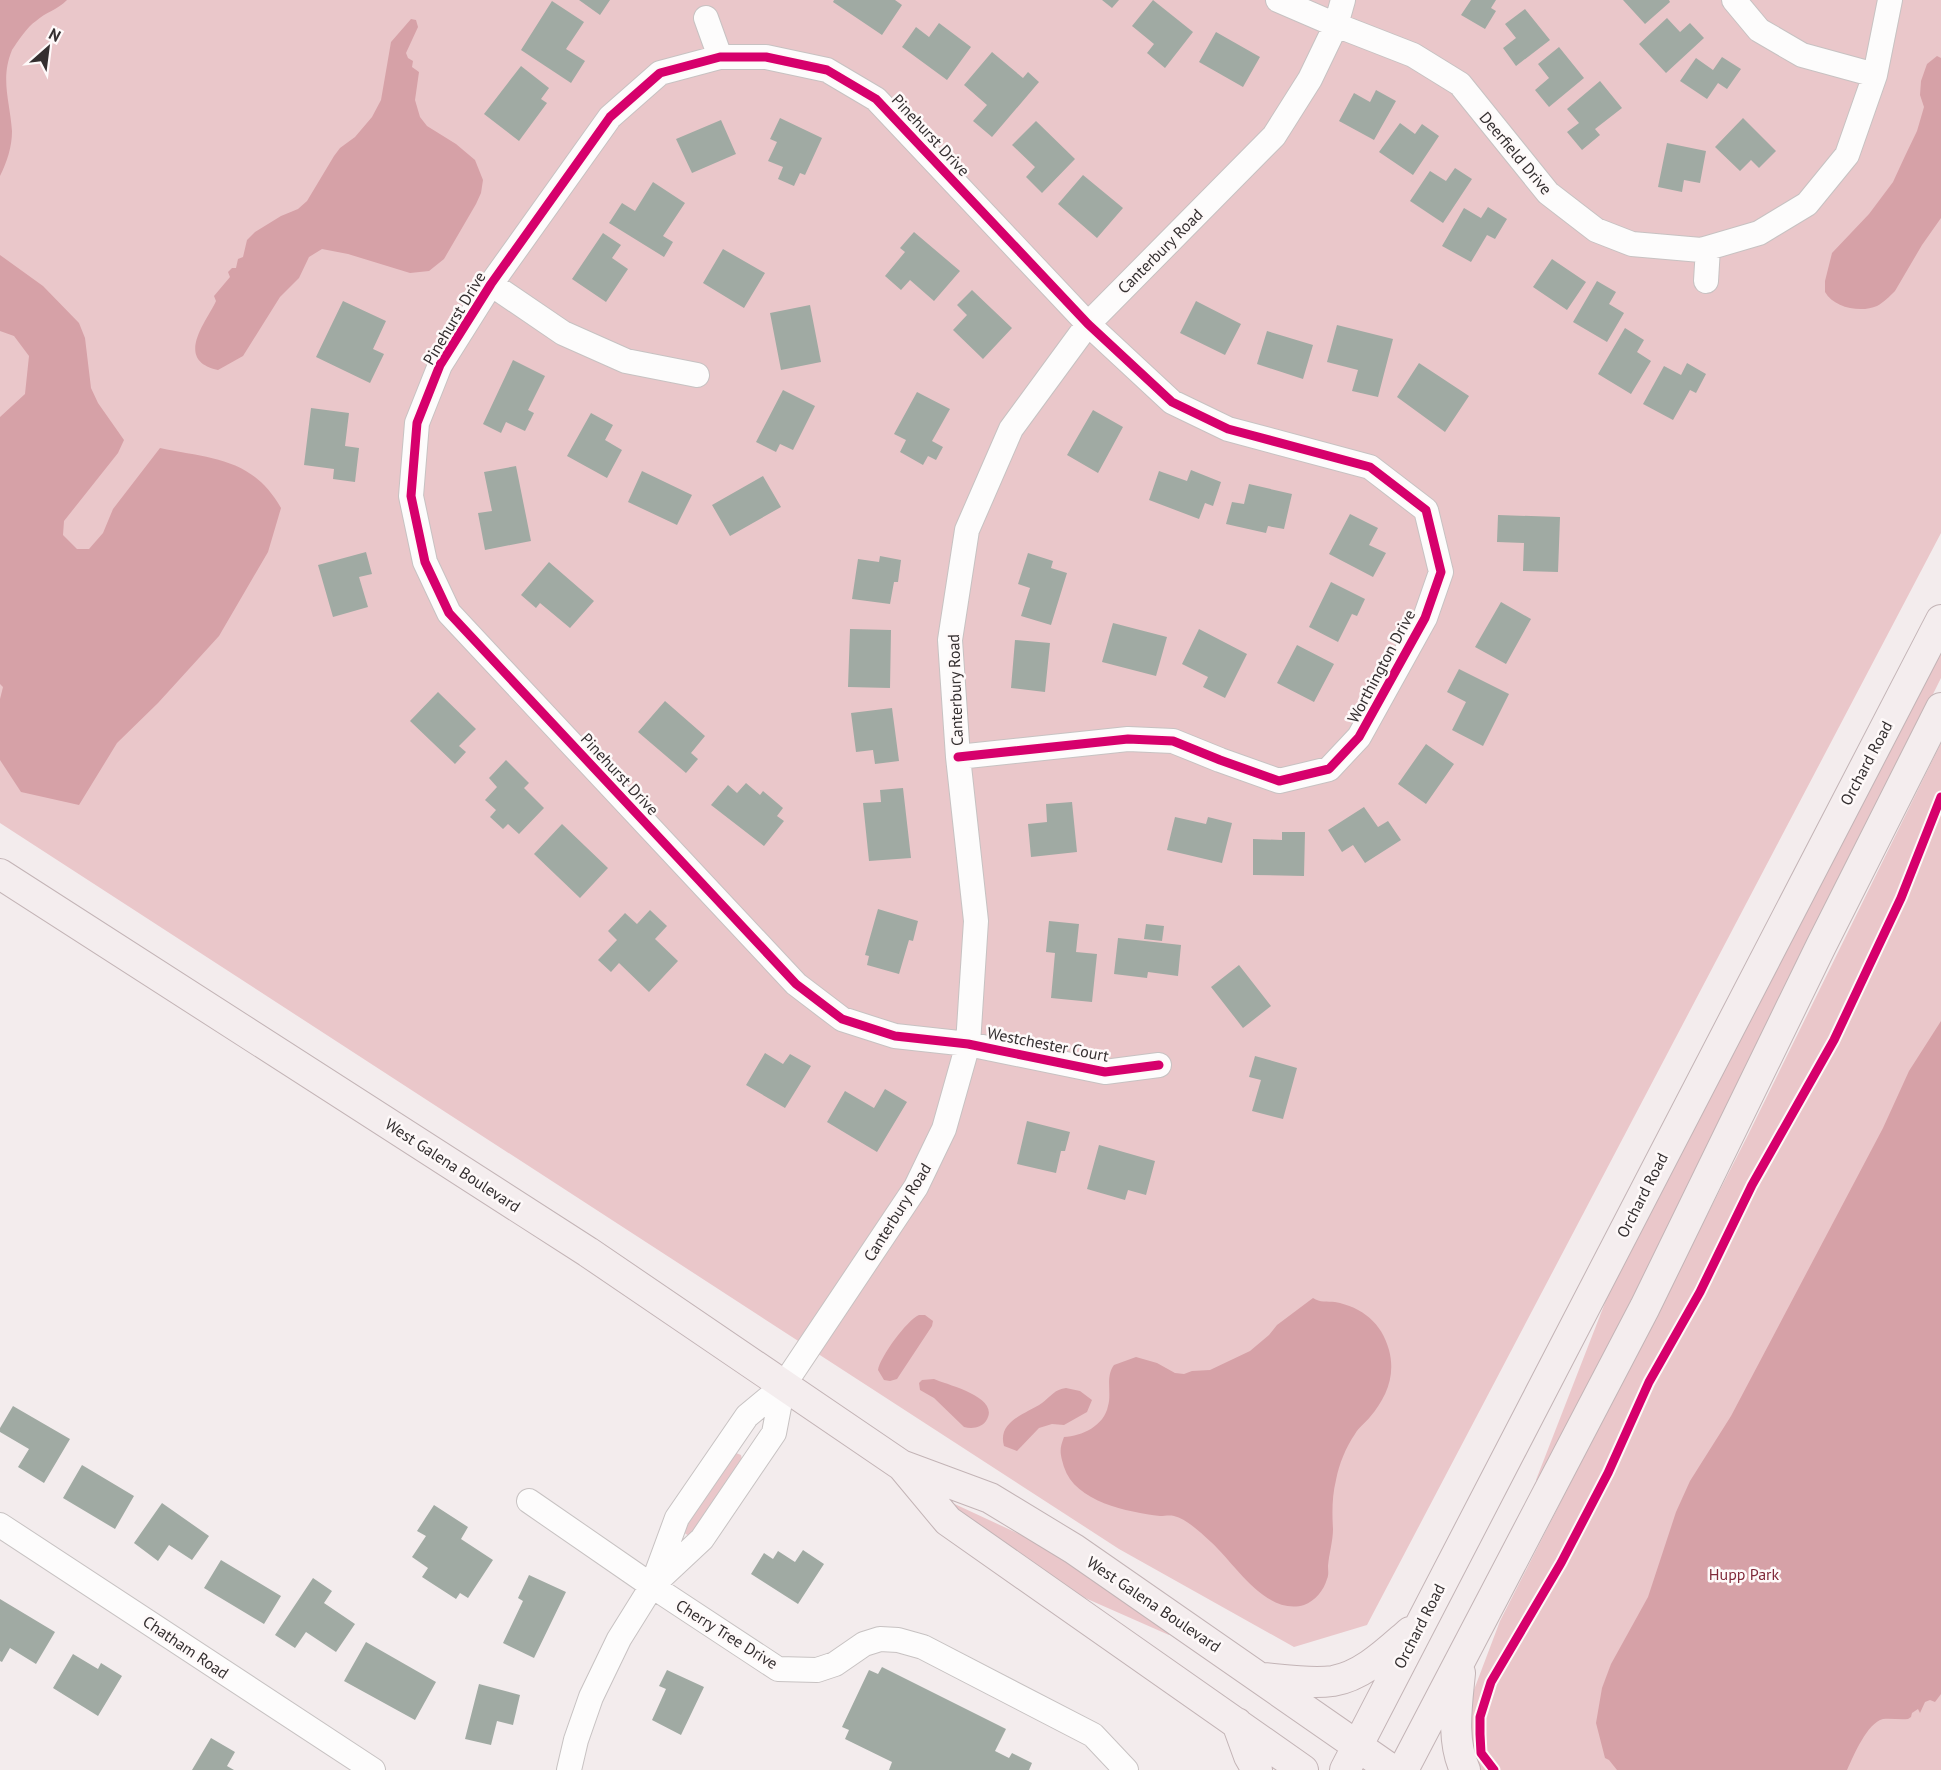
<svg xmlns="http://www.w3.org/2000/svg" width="1941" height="1770" font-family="'PT Sans',sans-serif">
<rect width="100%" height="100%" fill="#f3eced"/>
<!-- green -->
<path fill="#eac7ca" d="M 0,0 L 1941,0 L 1941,533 L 1367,1625 L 1294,1647 L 1119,1549 L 0,823 Z
M 1941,650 L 1941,678 L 1541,1483 L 1536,1480 L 1617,1272 Z
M 1941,743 L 1941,1770 L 1479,1770 L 1468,1749 L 1469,1703 L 1500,1621 L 1748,1135 Z
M 736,1453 L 741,1455 L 742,1459 L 694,1533 L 689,1536 L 683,1532 L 685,1524 L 731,1457 Z
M 946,1500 L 1058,1552 L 1174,1631 L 1169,1635 L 1042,1579 Z"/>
<!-- water -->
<path fill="#d6a1a7" d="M 0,0 L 67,0 C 57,10 46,12 36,21 C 27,27 18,41 12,50 C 0,79 10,101 12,131 C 12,147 7,162 0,176 Z
M 411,19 L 416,20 L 418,27 L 406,53 L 408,58 L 413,61 L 412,67 L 419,72 L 415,100 L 420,117 L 427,126 L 456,144 L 475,160 L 483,180 L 481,193 L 476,204 L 444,259 L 429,271 L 410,273 L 348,254 L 322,249 L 309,257 L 299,278 L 280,297 L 243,356 L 218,370 C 173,360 207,321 216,301 L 214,296 L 230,277 L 228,272 L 232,268 L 236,268 L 238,259 L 243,257 L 247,240 L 255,232 L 281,216 L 298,209 L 307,201 L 334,156 L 340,148 L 355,137 L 372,117 L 381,100 L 391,42 Z
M 1937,56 L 1941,58 L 1941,218 L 1922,245 L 1895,291 C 1890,296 1883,303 1877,306 C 1861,313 1834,308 1825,292 L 1825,281 L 1832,253 L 1869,214 L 1893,182 L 1905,156 L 1917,131 L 1924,107 L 1920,95 L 1921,81 L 1927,64 Z
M 0,255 L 43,286 L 79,323 L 85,338 L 91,388 L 98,403 L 124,440 L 118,453 L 64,521 L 63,535 L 77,549 L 89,549 L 103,533 L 113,509 L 160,448 C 211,459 252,457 281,508 L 268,552 L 219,636 L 158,703 L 117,743 L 79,805 L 21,792 L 0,760 L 0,699 L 3,687 L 0,684 L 0,417 L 25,394 L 29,356 L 14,336 L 0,331 Z
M 1941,1021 L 1941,1694 L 1935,1702 L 1930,1700 L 1925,1702 L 1920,1713 L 1918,1709 L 1912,1713 L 1911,1717 L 1908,1719 C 1900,1720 1891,1718 1883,1719 C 1867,1723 1854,1755 1847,1770 L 1617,1770 L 1609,1760 L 1605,1758 L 1596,1723 L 1602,1688 L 1611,1664 L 1648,1597 L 1676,1512 L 1690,1481 L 1731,1416 L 1883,1128 L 1909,1071 Z
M 1313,1298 C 1320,1303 1327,1301 1335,1302 C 1362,1307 1382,1323 1389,1350 C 1396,1376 1386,1398 1370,1417 C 1365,1423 1359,1427 1355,1434 C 1346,1447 1339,1464 1336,1480 C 1332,1496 1332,1513 1333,1529 C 1333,1541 1329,1554 1328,1566 C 1328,1570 1329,1575 1327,1579 C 1324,1590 1315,1601 1304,1605 C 1266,1616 1235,1564 1211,1542 C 1201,1533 1187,1519 1174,1516 C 1170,1515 1164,1516 1160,1516 C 1128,1512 1075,1502 1064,1467 C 1060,1453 1059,1450 1064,1437 C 1082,1436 1104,1426 1108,1406 C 1112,1393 1105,1377 1114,1365 L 1136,1357 L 1157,1363 L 1175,1373 L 1184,1374 L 1192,1371 L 1210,1370 L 1250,1351 L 1269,1335 L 1277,1325 Z
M 919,1315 L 925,1315 L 933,1321 L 932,1326 L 897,1379 L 890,1381 L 884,1380 L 878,1370 C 880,1357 907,1320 919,1315 Z
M 934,1379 C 947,1385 1002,1397 986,1421 C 981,1428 972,1429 964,1427 L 934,1398 L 920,1390 L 919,1383 L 922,1380 Z
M 1066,1388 L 1080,1391 L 1092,1400 L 1087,1412 L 1064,1425 L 1052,1424 L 1039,1428 L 1017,1451 L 1004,1446 C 997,1421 1026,1414 1042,1403 C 1050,1397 1055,1389 1066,1388 Z"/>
<!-- building -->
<path fill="#a0aaa3" d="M 579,0 L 610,0 L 600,15 Z
M 834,0 L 895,0 L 902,5 L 882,35 L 833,2 Z
M 1102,0 L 1119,0 L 1112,8 Z
M 1153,0 L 1193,32 L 1165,68 L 1147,53 L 1154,44 L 1132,26 Z
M 1471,0 L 1496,0 L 1491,8 L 1496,11 L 1485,29 L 1461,15 Z
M 1623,0 L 1669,0 L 1670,2 L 1645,24 Z
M 552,1 L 584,22 L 566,49 L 585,61 L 571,83 L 521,50 Z
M 1525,9 L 1550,40 L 1516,66 L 1503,48 L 1516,38 L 1505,24 Z
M 1667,18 L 1680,32 L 1690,23 L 1704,38 L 1666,73 L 1639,44 Z
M 939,23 L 971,47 L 947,80 L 902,47 L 916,27 L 929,37 Z
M 1216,32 L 1260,57 L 1243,87 L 1199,62 Z
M 1559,47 L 1584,78 L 1549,107 L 1535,90 L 1549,78 L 1538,64 Z
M 992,52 L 1023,78 L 1028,72 L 1039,82 L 992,137 L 973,121 L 987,105 L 964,85 Z
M 1722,57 L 1741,69 L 1727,89 L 1718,83 L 1707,99 L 1680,81 L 1696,58 L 1713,70 Z
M 521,66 L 549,88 L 541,99 L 547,103 L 519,141 L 484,114 Z
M 1600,81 L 1622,108 L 1595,129 L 1600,135 L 1582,150 L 1567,132 L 1579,123 L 1567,109 Z
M 1376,90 L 1396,101 L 1374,140 L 1339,121 L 1354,93 L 1370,102 Z
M 780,118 L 822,138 L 805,175 L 800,173 L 794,186 L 778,179 L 783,167 L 768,161 L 777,142 L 770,139 Z
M 1743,118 L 1776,151 L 1759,168 L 1751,160 L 1740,171 L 1715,147 Z
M 721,120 L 736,154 L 692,173 L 676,139 Z
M 1036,121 L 1075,159 L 1042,193 L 1026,177 L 1035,167 L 1012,145 Z
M 1400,123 L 1415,134 L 1422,124 L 1439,136 L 1413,175 L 1379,152 Z
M 1667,143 L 1706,151 L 1700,183 L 1684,180 L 1682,192 L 1658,187 Z
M 1455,168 L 1472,179 L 1443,223 L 1410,201 L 1430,171 L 1446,181 Z
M 1083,175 L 1123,208 L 1097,238 L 1058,204 Z
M 653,182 L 685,203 L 663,236 L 673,242 L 664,257 L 609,223 L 622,203 L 635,211 Z
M 1488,207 L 1507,219 L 1495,239 L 1487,235 L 1471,262 L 1442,246 L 1464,208 L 1481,218 Z
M 914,232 L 960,271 L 934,301 L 910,280 L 901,290 L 885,276 L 905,252 L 900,248 Z
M 603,233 L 621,245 L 612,258 L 628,269 L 606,302 L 572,279 Z
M 723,249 L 765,273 L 744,308 L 703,283 Z
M 1552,259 L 1586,282 L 1567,310 L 1533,287 Z
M 1597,281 L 1616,292 L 1609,304 L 1624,313 L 1607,342 L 1573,322 Z
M 972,290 L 1012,328 L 983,359 L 953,330 L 967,315 L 957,305 Z
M 343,301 L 386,321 L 373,349 L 384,354 L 370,383 L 316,357 Z
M 1196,301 L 1241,324 L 1225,355 L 1180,333 Z
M 810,305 L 821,362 L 781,370 L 770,313 Z
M 1337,325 L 1393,339 L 1378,397 L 1352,391 L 1358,370 L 1327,362 Z
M 1625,328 L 1644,340 L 1637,352 L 1651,361 L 1631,394 L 1598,374 Z
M 1267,331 L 1313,345 L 1303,379 L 1257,364 Z
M 513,360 L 545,376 L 528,410 L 534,413 L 525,431 L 506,422 L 501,433 L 483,424 Z
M 1419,363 L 1469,396 L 1445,432 L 1397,397 Z
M 1687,363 L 1706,374 L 1696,393 L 1690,390 L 1673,420 L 1643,404 L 1664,366 L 1681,375 Z
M 783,390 L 815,406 L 793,450 L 780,444 L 776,452 L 756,442 Z
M 917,392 L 950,409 L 932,441 L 943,447 L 936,460 L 928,456 L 923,465 L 900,452 L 906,440 L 894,434 Z
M 311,408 L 349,413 L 345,446 L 359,448 L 355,482 L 333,479 L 334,469 L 304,465 Z
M 1093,410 L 1123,427 L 1098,473 L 1067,455 Z
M 591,413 L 613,425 L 605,440 L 622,450 L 607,478 L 567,456 Z
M 516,466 L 531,541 L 485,550 L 478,513 L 492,511 L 484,472 Z
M 1191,470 L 1221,482 L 1213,506 L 1205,503 L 1199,519 L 1149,500 L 1159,471 L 1187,481 Z
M 642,471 L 692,495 L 677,525 L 628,502 Z
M 763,476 L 781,507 L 730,536 L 712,505 Z
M 1249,484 L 1292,494 L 1284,529 L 1268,526 L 1266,533 L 1226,524 L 1232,502 L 1244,504 Z
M 1350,514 L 1378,528 L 1369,545 L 1386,553 L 1373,577 L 1329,554 Z
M 1498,515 L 1560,517 L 1558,572 L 1523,571 L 1524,543 L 1497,542 Z
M 366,552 L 372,574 L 359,577 L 368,607 L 333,617 L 318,565 Z
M 1028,553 L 1053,561 L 1051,568 L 1067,573 L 1051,625 L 1021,616 L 1030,588 L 1018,584 Z
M 880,556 L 901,560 L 898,582 L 894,582 L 890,604 L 852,599 L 858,559 L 879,562 Z
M 549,562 L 594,601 L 570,628 L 540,603 L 536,608 L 521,595 Z
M 1331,582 L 1365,599 L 1357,616 L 1352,614 L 1338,642 L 1309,627 Z
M 1501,602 L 1531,619 L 1506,664 L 1475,647 Z
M 1113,623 L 1167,637 L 1156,676 L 1102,662 Z
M 850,629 L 891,630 L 890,688 L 848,687 Z
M 1199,629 L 1247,654 L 1225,698 L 1203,687 L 1208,677 L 1182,664 Z
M 1015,640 L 1050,643 L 1045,692 L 1011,688 Z
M 1297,645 L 1334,664 L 1314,702 L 1277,683 Z
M 1459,669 L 1509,694 L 1483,746 L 1452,730 L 1466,702 L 1447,692 Z
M 438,692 L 476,729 L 459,746 L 466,752 L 455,764 L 410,721 Z
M 665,701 L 705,736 L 691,753 L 698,759 L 686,773 L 638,732 Z
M 892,708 L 899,761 L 875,764 L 873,750 L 856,752 L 851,713 Z
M 1426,744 L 1454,764 L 1426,804 L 1398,784 Z
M 506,760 L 529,783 L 524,788 L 544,808 L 519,834 L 508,824 L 503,829 L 490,817 L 496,810 L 485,800 L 497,787 L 489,778 Z
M 746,783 L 760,795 L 763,791 L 783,808 L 777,816 L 784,821 L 764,846 L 711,805 L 728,785 L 737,793 Z
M 903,788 L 911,858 L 869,861 L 863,803 L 881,802 L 880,790 Z
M 1072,802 L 1077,852 L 1031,857 L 1028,824 L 1047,822 L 1046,804 Z
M 1364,807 L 1378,827 L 1388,821 L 1401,840 L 1365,863 L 1353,845 L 1342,852 L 1328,830 Z
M 1175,817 L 1206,824 L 1208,817 L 1232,823 L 1222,863 L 1167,850 Z
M 562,824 L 608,868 L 580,898 L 534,854 Z
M 1282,832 L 1305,832 L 1304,876 L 1253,875 L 1253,839 L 1282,840 Z
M 878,909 L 918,921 L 913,941 L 909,940 L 899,974 L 867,965 L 869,956 L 865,955 Z
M 650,910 L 667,926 L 655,939 L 678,961 L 649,992 L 619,963 L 611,972 L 598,960 L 617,940 L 608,931 L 625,913 L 637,924 Z
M 1049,921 L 1079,924 L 1076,952 L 1097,954 L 1092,1002 L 1051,998 L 1055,953 L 1046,952 Z
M 1146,924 L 1164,926 L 1162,941 L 1144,939 Z
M 1118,938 L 1181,945 L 1178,976 L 1148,972 L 1147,978 L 1114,974 Z
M 1239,965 L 1271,1006 L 1243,1028 L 1211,987 Z
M 765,1053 L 783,1064 L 790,1054 L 811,1066 L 785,1108 L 746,1085 Z
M 1255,1056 L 1297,1068 L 1283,1119 L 1252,1111 L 1261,1080 L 1249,1077 Z
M 885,1089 L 907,1102 L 877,1152 L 827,1122 L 845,1091 L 874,1108 Z
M 1027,1121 L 1070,1132 L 1065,1151 L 1061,1151 L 1056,1173 L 1017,1164 Z
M 1099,1145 L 1155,1161 L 1146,1195 L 1128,1190 L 1125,1200 L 1087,1189 Z
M 13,1406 L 70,1439 L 44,1483 L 18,1467 L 29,1449 L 0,1432 L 0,1428 Z
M 82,1465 L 134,1496 L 115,1529 L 63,1498 Z
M 162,1503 L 209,1536 L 192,1560 L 169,1545 L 158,1561 L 134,1543 Z
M 434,1505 L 468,1527 L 461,1539 L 493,1560 L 468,1598 L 460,1593 L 456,1599 L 422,1577 L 428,1568 L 412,1557 L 426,1536 L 417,1531 Z
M 803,1550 L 824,1564 L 798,1604 L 751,1574 L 764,1553 L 773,1559 L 778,1551 L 795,1562 Z
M 221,1560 L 281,1596 L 264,1624 L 204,1588 Z
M 529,1575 L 566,1592 L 534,1658 L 503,1643 L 523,1601 L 518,1598 Z
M 313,1578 L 332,1591 L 324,1603 L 355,1624 L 336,1652 L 306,1632 L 295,1648 L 275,1635 Z
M 0,1599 L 55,1632 L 36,1664 L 10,1648 L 2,1662 L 0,1661 Z
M 366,1642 L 436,1682 L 415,1720 L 344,1681 Z
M 73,1654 L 98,1669 L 101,1663 L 122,1676 L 98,1716 L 53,1688 Z
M 882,1667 L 1006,1729 L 995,1751 L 1009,1758 L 1012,1753 L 1032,1763 L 1029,1770 L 889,1770 L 892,1762 L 845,1739 L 849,1730 L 842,1727 L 869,1670 L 878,1674 Z
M 667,1670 L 704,1687 L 681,1735 L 652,1720 L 666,1689 L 659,1686 Z
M 479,1684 L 520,1695 L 513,1725 L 497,1721 L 491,1745 L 465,1739 Z
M 211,1738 L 235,1752 L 227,1766 L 234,1770 L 192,1770 Z"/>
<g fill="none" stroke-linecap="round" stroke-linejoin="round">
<!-- minor casing -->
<g stroke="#c7c2c2" stroke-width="26">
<path id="minor" d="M 1278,0 L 1336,25 L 1413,55 L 1460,84 L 1548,193 L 1596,230 L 1632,244 L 1701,250 L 1759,233 L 1807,204 L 1847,155 L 1875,75 L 1890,0
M 1734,0 L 1759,30 L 1802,55 L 1875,75
M 706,18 L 720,57
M 1706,281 L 1708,248
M 491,284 L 563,333 L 626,361 L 697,375
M 958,757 L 1128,739 L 1173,741 L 1220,760 L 1279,781 L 1329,769 L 1359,737 L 1425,618 L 1441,572 L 1426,510 L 1370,467 L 1228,429 L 1172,402 L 1088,324 L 876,99 L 827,70 L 766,57 L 720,57 L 660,73 L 610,117 L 491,284 L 440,365 L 417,423 L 411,496 L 425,562 L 449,613 L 796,984 L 842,1019 L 895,1036 L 968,1044 L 1105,1072 L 1159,1065
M 529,1501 L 652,1586 L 778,1669 L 817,1670 L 835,1664 L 864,1644 L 880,1639 L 898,1640 L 923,1647 L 1093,1735 L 1126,1770
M 0,1525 L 373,1770
M 656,1582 L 702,1539 L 774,1433 L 783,1386
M 569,1770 L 576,1740 L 591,1697 L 619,1639 L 652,1586 L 677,1518 L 747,1416 L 783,1386 L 916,1187 L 944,1129 L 968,1044 L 976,921 L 958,757 L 950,640 L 967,530 L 1011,429 L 1088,324 L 1274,136 L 1310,79 L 1336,25 L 1343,0"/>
</g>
<!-- major casing -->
<g stroke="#c3b4b6" stroke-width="32">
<path id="major" d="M 0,874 L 588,1252 L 901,1465 L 990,1498 L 1074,1549 L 1392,1770
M 903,1467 L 948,1521 L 1303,1770
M 1460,1673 C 1457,1705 1451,1740 1465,1770
M 1263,1678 C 1286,1680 1311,1684 1333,1681 C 1363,1676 1388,1651 1410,1632
M 1237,1723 L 1249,1756 L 1257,1770
M 1345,1770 L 1941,620
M 1403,1770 L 1645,1307 L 1821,946 L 1941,708"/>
</g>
<!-- minor -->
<use href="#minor" stroke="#fdfcfc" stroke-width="24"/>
<!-- major -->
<use href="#major" stroke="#f4edee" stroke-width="30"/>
<!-- cycleway casing -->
<g stroke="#fef9f9" stroke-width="13">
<path id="cycleway" d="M 958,757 L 1128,739 L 1173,741 L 1220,760 L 1279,781 L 1329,769 L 1359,737 L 1425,618 L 1441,572 L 1426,510 L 1370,467 L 1228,429 L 1172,402 L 1088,324 L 876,99 L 827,70 L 766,57 L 720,57 L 660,73 L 610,117 L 491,284 L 440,365 L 417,423 L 411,496 L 425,562 L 449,613 L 796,984 L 842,1019 L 895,1036 L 968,1044 L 1105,1072 L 1159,1065
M 1494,1770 L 1481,1753 L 1480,1734 L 1480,1717 L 1491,1682 L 1561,1563 L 1608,1473 L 1649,1382 L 1700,1292 L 1752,1185 L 1834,1040 L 1901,898 L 1941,797"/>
</g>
<!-- cycleway -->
<use href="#cycleway" stroke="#d6006c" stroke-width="9"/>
</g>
<g text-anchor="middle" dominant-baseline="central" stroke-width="5" stroke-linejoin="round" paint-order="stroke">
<!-- street labels -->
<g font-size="16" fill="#342f30" stroke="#fef9f9">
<text transform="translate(931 135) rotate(47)">Pinehurst Drive</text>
<text transform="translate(1516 153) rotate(50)">Deerfield Drive</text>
<text transform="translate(1160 251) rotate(-45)">Canterbury Road</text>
<text transform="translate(454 318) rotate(-59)">Pinehurst Drive</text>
<text transform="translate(1381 666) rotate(-62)">Worthington Drive</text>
<text transform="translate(955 690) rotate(-92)">Canterbury Road</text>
<text transform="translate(1866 763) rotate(-62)">Orchard Road</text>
<text transform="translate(620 774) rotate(47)">Pinehurst Drive</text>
<text transform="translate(1048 1044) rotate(11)">Westchester Court</text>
<text transform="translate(453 1165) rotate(33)">West Galena Boulevard</text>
<text transform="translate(1642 1195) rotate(-63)">Orchard Road</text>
<text transform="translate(897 1212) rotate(-58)">Canterbury Road</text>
<text transform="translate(1154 1604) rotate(34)">West Galena Boulevard</text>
<text transform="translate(1419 1626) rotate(-63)">Orchard Road</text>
<text transform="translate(727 1634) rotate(32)">Cherry Tree Drive</text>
<text transform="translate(186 1647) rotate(34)">Chatham Road</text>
</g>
<!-- park labels -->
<g font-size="16" fill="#802a3a" stroke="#fef9f9">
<text x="1744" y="1574">Hupp Park</text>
</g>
</g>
<!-- north arrow -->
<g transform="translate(48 48) rotate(28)" stroke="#fef9f9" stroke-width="4.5" paint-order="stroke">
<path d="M0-4.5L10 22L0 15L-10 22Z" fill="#342f30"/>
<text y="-9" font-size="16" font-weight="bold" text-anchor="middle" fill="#342f30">N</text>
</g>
</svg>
